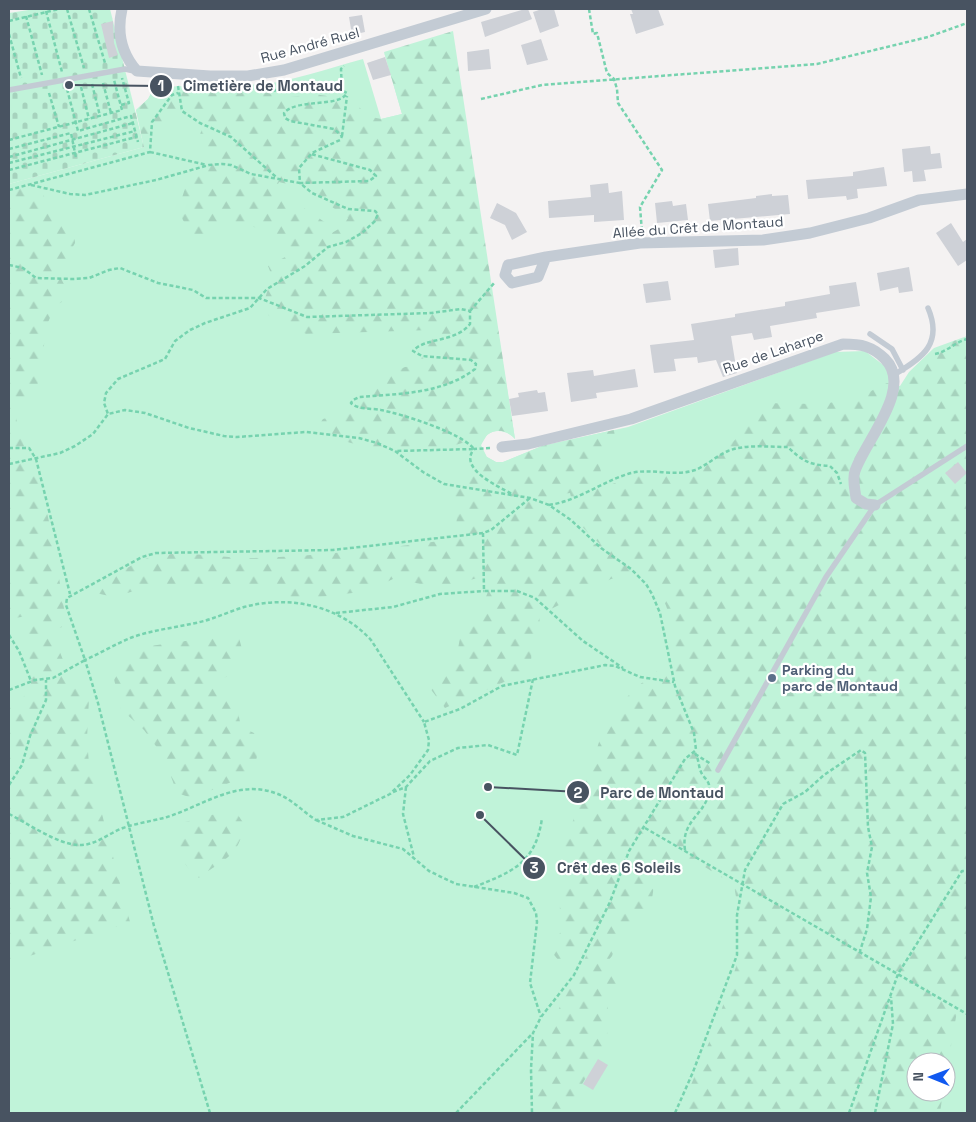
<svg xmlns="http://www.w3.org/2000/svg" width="976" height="1122" font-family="'Space Grotesk',sans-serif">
<defs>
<pattern id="forest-firs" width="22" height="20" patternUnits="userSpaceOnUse" patternTransform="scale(1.25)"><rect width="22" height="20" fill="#c0f3d9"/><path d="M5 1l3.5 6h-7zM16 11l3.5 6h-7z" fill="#a6d2bd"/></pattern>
<pattern id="cemetery-stones" width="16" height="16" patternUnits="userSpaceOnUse" patternTransform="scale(1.25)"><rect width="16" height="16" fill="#c0f3d9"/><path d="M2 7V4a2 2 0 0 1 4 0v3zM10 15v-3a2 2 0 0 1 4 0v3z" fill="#a6d2bd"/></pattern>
</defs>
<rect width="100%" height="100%" fill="#f4f2f2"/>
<!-- green -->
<path fill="#c0f3d9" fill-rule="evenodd" d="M 384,52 L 487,263 L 515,439 C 504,427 486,428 481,445 L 487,457 L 496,462 L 503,462 L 542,446 L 628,427 L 835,352 L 865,351 L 886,367 L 967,512 L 967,1113 L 9,1113 L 9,184 L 144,147 L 136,110 L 148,99 L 154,88 C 183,85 213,89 243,87 C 284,84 323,70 363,59 L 381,119 L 402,114 ZM 916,1062 L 946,1062 L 946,1092 L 916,1092 Z"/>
<!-- forest -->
<path fill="url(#forest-firs)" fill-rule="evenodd" d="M 453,31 L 515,439 C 507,430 497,428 487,435 L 481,445 L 462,443 L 442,449 L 375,450 L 334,438 L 318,426 L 323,419 L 344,413 L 373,381 L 405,367 L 419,366 L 431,330 L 306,334 L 269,316 L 263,305 L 272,276 L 268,266 L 287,256 L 286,245 C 268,233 242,216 219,225 C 212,228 205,234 199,238 L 188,229 L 178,211 L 190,172 L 210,157 L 198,140 L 206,118 L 199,112 L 171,112 L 161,134 L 144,147 L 136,110 L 148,99 L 154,88 C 195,84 236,87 278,83 L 282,98 L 314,94 L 353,100 L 367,116 L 381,119 L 402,114 L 384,52 ZM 279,182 L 291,185 L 318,206 L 332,207 L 348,218 L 342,227 L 330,234 L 326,223 L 295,202 L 284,201 L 273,195 Z
M 23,180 L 43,195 L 57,215 L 74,228 L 75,243 L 58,273 L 66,288 L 65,300 L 55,306 L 46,327 L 41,372 L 35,394 L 15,400 C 14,434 34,464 43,496 C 54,538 59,582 67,625 L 57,629 L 55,640 L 70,677 L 82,681 L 89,698 L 87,739 L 89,764 L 130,922 L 9,963 L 9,806 L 24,783 L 31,760 L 17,753 L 9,762 L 9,708 L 27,694 L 31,685 L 27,616 L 9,619 L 9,568 L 15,540 L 9,513 L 9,186 Z
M 967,336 L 967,966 L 961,988 L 946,1075 L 946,1062 L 916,1062 L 916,1092 L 943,1092 L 940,1113 L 679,1113 L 716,1026 L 740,955 L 740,921 L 734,885 L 692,859 L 673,864 L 654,885 L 650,913 L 617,942 L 612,956 L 603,967 L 619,975 L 621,985 L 608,997 L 607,1042 L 565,1113 L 537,1113 L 535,1097 L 536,1038 L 551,1024 L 597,935 L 587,937 L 559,961 L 551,951 L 562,929 C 557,905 561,892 571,871 L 563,851 L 605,724 L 633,690 L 662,667 L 678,664 C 671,627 672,595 640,571 L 611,579 L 539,615 L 540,625 L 533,635 L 530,674 L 504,682 L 445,708 L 429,687 L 455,666 L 461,632 L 480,612 L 493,579 L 477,578 L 441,589 L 395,578 L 368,591 L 297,600 L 269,587 L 225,589 L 154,585 L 114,597 L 91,592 C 104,581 135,562 151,557 C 184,549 220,559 253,558 C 321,556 388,548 455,539 L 457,515 L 453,493 L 467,474 L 487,457 L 496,462 L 503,462 L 542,446 L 614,430 L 615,437 L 599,462 L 604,487 L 637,475 L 679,476 L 713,461 L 744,431 L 760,403 L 818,404 L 853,400 L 887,383 L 900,386 L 909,372 L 934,348 ZM 570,493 L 571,497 L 584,497 C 582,500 578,504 577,507 C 572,522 592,536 600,544 C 574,547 574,533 561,516 L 545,516 L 543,506 L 556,495 Z
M 221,636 L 239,638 L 244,656 L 231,674 L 215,683 L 218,692 L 227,693 L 238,712 L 241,727 L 254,733 L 259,746 L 256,761 L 244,777 L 192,798 L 177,793 L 164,757 L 144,730 L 121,709 L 114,679 L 128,660 L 150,646 Z
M 234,809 L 244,824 C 239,858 224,858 199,878 C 178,863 178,847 181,823 Z"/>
<!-- cemetery -->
<path fill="url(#cemetery-stones)" d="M 35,9 L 110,9 L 144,147 L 9,184 L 9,13 Z"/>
<!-- building -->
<path fill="#ced1d7" d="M 525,9 L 528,9 L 532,19 L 485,37 L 481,22 Z
M 542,9 L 554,9 L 559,26 L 540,33 L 533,12 Z
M 631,9 L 658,9 L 664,25 L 636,34 L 630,14 L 633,14 Z
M 362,15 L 365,32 L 352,35 L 349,17 Z
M 113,21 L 114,43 L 118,55 L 109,58 L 101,24 Z
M 541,39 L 548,60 L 527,65 L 521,45 Z
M 489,49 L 491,69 L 468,71 L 467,52 Z
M 385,57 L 391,75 L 373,80 L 367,63 Z
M 930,146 L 931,154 L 940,153 L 942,168 L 924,170 L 926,181 L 913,182 L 912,171 L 904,172 L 902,149 Z
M 884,167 L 887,186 L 857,189 L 858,198 L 847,200 L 846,196 L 808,199 L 806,180 L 853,176 L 853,172 Z
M 608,183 L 609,193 L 622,191 L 624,220 L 594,222 L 594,215 L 549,218 L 548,201 L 591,197 L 590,185 Z
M 772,194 L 772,196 L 788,195 L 790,214 L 710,221 L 708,204 L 756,198 L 756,196 Z
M 672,201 L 673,206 L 686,204 L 688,220 L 657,223 L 655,203 Z
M 497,203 L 516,213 L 527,232 L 512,240 L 505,225 L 490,218 Z
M 951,223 L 963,242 L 967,239 L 967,260 L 958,266 L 936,233 Z
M 738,248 L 739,265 L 715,268 L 713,250 Z
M 909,267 L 913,291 L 899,293 L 898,287 L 880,291 L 877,273 Z
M 668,281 L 671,300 L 646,303 L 643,284 Z
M 856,282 L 860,306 L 816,313 L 817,318 L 770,326 L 772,337 L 754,340 L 752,333 L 731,336 L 737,373 L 723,377 L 716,360 L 698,363 L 697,357 L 674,359 L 676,371 L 654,373 L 650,345 L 694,340 L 691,324 L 735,317 L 735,314 L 785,306 L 785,302 L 830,294 L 829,286 Z
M 635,369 L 638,387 L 596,393 L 597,398 L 571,402 L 567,373 L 593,370 L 594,376 Z
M 537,390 L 538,393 L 545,392 L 548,411 L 512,416 L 509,399 L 519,397 L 518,393 Z
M 958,462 L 967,473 L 955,484 L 945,473 Z
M 598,1059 L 608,1065 L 593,1090 L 583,1084 Z"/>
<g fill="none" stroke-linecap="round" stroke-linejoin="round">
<!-- path -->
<path stroke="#76d3af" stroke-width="2.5" stroke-dasharray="4 2.5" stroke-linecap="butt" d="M 67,9 L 84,68
M 89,9 L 105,63
M 589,9 L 593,34 L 597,33 L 607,73 L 614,79 L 617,89 L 618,103 L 662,170 L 640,207 L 642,232
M 46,11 L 62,72
M 26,16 L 42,75
M 9,21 L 59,9
M 9,34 L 21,78
M 103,83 L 111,113
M 92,84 L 100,116
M 178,86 L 182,111 L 200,123 L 231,137 L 276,177
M 81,87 L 89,119
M 260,87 C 276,94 277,89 293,87 C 308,85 334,86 347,93 C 339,108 297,98 284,113 L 285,118 L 290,121 L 334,129 L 342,136 L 340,140 L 312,153 L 299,168 L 300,183 L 369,181 L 376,176 L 370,170 L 311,154
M 67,89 L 78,131 L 131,116 L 138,142
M 342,91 L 341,69 L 344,66
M 49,93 L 59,127
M 481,99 L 542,85 L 817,64 L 928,37 L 967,23
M 121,105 L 129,103 L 122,78
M 342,136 L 347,96
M 9,140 L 122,110 L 114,80
M 9,149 L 71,133 L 76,158
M 150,152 L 207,165
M 9,157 L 133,123
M 9,163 L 135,131
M 9,170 L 136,137
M 31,185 L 70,194 L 85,195 L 156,180 L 209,165 L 222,164 L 231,165 L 251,174 L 300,183 L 312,193 L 348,209 L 375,211 L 378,214 L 375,221 L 362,233 L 346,242 L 328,247 L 305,266 L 267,289 L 250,308 L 205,323 L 190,330 L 175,341 L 165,359 L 118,379 L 106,393 L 104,403 L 108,414
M 9,190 L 150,152 L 152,122 L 172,95 L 178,93
M 9,265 L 23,268 L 36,278 L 73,279 L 89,278 L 109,270 L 120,268 L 158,283 L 193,290 L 206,298 L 259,298 L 307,317 L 431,313 L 461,309 L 470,311 L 470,324 C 455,343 425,337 413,351 L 422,356 L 471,360 L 476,364 L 475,369 C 443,394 397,394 359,397 L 353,400 L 351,403 C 358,410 372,408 381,410 C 402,414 462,433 474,449 L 396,451
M 470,311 L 495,282
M 935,354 C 947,352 955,342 967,339
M 9,448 L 29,448 L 36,459 L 70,594
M 490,448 L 474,449 C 458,469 498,486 512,494
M 9,464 L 60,453 L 75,446 L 93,434 L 108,414 L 125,410 L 145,413 L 189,428 L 224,436 L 237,437 L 306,432 L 359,438 L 377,443 L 395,451 L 423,472 L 444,484 L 530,498 L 549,505 L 571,520 L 601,548 L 631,569 L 646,584 L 652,594 L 660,613 L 675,686 L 694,733 L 696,750 L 685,759 L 629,851 L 610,902 L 574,975 L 541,1017 L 533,1033 L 531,1069 L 532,1113
M 549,505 C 578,501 603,481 631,473 C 652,468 674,477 695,470 C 706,466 716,456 728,451 C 745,444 770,447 788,447 C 802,461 810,465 830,466 L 837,473 L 841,484
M 483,533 L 484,591 L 517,591 L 535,598 L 583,641 L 623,668
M 336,613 L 393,607 L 440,594 L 484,591
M 9,635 L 19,651 L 31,681
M 9,690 L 35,680 L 53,678 L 85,660 L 66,605 L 67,598 L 142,557 L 156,553 L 333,550 L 483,533 L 491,530 L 530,498
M 695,754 L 711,764
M 9,785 L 22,765 L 30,736 L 46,700 L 46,680
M 406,787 L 403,814 L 414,857
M 393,792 L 406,787 L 430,761 L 458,748 L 488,745 L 517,755 L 533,679
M 9,814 C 27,823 57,844 78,845 C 95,846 107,834 123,828 C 137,823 153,821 167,817 C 202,806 237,779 275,793 C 291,798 302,811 316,820 L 343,817 L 390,794 L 410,775 L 428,750 L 429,740 L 424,722 L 460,709 L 502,686 L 605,665 L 615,666 L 640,677 L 674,682
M 316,820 L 353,836 L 403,849 L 429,871 L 456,884 L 514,893 L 528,898 L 536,913 L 537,922 L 530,983 L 541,1017
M 645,828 L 967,1014
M 685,850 C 680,817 711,814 709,785 C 708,780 703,777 701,772 C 698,765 699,759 695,753
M 474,887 C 512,872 536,863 542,818
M 210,1113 L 154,926 L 98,703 L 85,660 C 101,653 117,643 133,637 C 156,629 181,627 204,621 C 218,617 231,611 244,607 C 289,595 339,605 371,640 L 424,722
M 456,1113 L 532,1034
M 675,1113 L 693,1072 L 737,955 L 737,915 L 745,870 L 783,804 L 805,792 L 824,775 L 861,750 L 865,753 L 868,827 L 872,847 L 867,873 L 871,897 L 867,929 L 860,951
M 849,1113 L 898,974 L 962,871 L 967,871
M 875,1113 L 893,1024 L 891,997"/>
<!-- service -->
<path stroke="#c3cbd4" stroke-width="5.5" d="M 9,90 L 125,69 L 134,71
M 870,334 L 892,349 L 903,370
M 895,374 C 923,358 943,343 928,308
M 718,770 L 826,577 L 875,505 L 967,446"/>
<!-- minor -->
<path stroke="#c3cbd4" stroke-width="11" d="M 122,9 C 117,31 121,53 137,71 L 210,76 L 248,76 L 284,70 L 486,9
M 546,257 L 538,277 L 512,283 L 505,275 L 508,265 L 546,257 L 640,243 L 763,240 L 810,233 L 869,218 L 919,200 L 967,194
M 502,447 L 528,444 L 631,419 L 843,344 C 861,344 872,346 885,359 C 914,388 865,441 855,471 C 852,479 855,489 856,498 L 866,504 L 875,505"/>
</g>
<!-- markers -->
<circle fill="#5c6f8a" stroke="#fff" stroke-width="2" cx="772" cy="678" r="5"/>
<g text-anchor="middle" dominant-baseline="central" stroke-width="4.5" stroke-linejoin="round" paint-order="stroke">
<!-- street labels -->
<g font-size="14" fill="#485361" stroke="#fff">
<text transform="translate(310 45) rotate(-15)">Rue André Ruel</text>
<text transform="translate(698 227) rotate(-4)">Allée du Crêt de Montaud</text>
<text transform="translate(773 352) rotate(-19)">Rue de Laharpe</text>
</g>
<!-- service labels -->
<g font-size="14" font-weight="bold" fill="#4e5e75" stroke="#fff" text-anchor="start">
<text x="782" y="670">Parking du<tspan x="782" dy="16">parc de Montaud</tspan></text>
</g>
</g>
<!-- callouts -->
<path fill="none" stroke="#485361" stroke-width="2" d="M69 85L161 86M488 787L578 792M480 815L534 868"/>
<g fill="#485361" stroke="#fff" stroke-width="2">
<circle cx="69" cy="85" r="5"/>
<circle cx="488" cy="787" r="5"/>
<circle cx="480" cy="815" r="5"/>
<circle cx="161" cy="86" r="12"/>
<circle cx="578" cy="792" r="12"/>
<circle cx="534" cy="868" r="12"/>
</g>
<g font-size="15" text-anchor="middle" font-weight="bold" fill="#fff">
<text x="161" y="91">1</text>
<text x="578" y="798">2</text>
<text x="534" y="873">3</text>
</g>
<g font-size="15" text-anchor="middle" font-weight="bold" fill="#485361" stroke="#fff" stroke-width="4.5" stroke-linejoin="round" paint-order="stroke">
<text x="263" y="91">Cimetière de Montaud</text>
<text x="662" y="798">Parc de Montaud</text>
<text x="619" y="873">Crêt des 6 Soleils</text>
</g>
<!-- border -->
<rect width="976" height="1122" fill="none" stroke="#485361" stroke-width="20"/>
<!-- north arrow -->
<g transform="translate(931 1077) rotate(271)"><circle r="24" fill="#ffffff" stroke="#b6bac0"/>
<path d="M0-4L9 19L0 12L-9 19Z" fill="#1159f0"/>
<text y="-8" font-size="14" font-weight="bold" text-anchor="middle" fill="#485361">N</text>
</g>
</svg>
